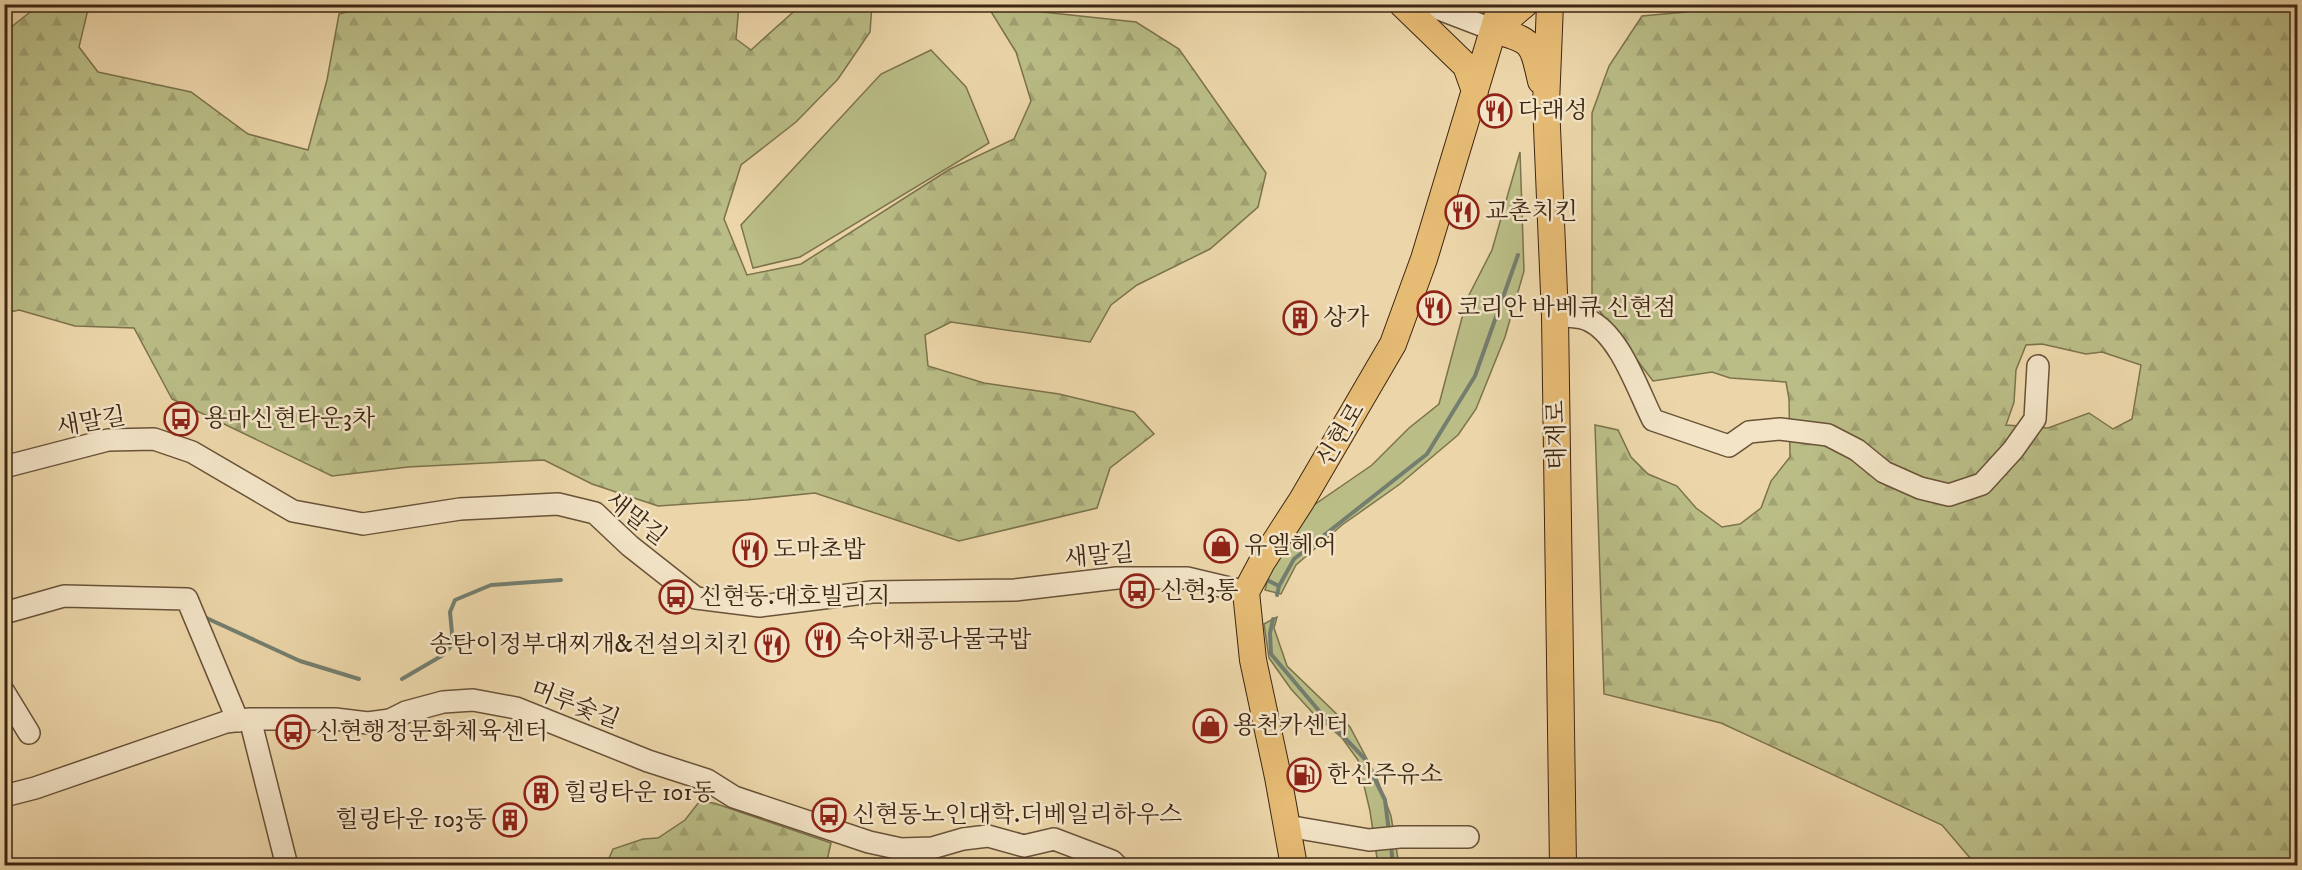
<svg xmlns="http://www.w3.org/2000/svg" width="2302" height="870" font-family="'IM FELL DW Pica','Noto Serif KR',serif">
<defs>
<pattern id="forest-firs" width="22" height="20" patternUnits="userSpaceOnUse" patternTransform="scale(1.5)"><rect width="22" height="20" fill="#babd86"/><path d="M5 1l3.5 6h-7zM16 11l3.5 6h-7z" fill="#a1a273"/></pattern>
</defs>
<rect width="100%" height="100%" fill="#ecd6a9"/>
<filter id="stains"><feTurbulence type="fractalNoise" baseFrequency=".00333" numOctaves="4"/><feColorMatrix values="0 0 0 0 .2 0 0 0 0 .09 0 0 0 0 .02 0 0 0 .5 -.17"/></filter>
<radialGradient id="worn" r=".72"><stop offset=".6" stop-color="#630" stop-opacity="0"/><stop offset="1" stop-color="#630" stop-opacity=".3"/></radialGradient>
<!-- grass -->
<path fill="#babd86" stroke="#7c724c" stroke-width="1.5" d="M 931,50 L 966,87 L 989,143 L 800,257 L 753,268 L 741,225 L 881,74 Z
M 1520,152 L 1524,271 L 1505,337 L 1476,409 L 1458,435 L 1400,484 L 1342,525 L 1296,565 L 1281,594 L 1265,590 L 1270,571 L 1311,507 L 1372,465 L 1409,428 L 1439,404 L 1467,299 L 1492,250 Z
M 1277,617 L 1274,628 L 1287,666 L 1350,727 L 1376,776 L 1391,816 L 1399,865 L 1378,865 L 1370,811 L 1358,760 L 1342,738 L 1312,712 L 1291,689 L 1269,658 L 1264,624 Z"/>
<!-- forest -->
<path fill="url(#forest-firs)" stroke="#7c724c" stroke-width="1.5" fill-rule="evenodd" d="M 1692,4 L 2297,5 L 2297,865 L 1976,865 L 1942,825 L 1721,723 L 1604,694 L 1595,425 L 1618,430 L 1631,457 L 1648,474 L 1677,486 L 1696,508 L 1722,527 L 1740,524 L 1761,508 L 1771,481 L 1790,457 L 1789,399 L 1786,382 L 1730,378 L 1712,372 L 1653,381 L 1592,301 L 1592,113 L 1609,66 L 1642,16 L 1686,12 ZM 2042,344 L 2086,354 L 2102,352 L 2141,365 L 2132,419 L 2113,429 L 2089,413 L 2048,428 L 2006,425 L 2014,402 L 2016,370 L 2026,345 Z
M 39,5 L 89,5 L 79,47 L 98,72 L 191,92 L 248,134 L 308,150 L 327,80 L 339,14 L 371,5 L 739,5 L 736,39 L 751,50 L 801,5 L 872,5 L 870,32 L 838,79 L 796,122 L 741,165 L 724,219 L 747,275 L 801,264 L 950,169 L 1014,139 L 1031,101 L 1016,52 L 990,10 L 1024,10 L 1136,22 L 1179,49 L 1266,173 L 1258,207 L 1210,249 L 1137,285 L 1111,305 L 1090,342 L 951,322 L 925,335 L 928,366 L 984,383 L 1059,394 L 1134,412 L 1154,434 L 1110,468 L 1097,508 L 959,541 L 815,493 L 746,500 L 658,506 L 592,484 L 544,460 L 408,467 L 332,476 L 172,399 L 134,328 L 75,326 L 19,310 L 5,313 L 5,32 Z
M 699,802 L 714,803 L 831,843 L 826,865 L 606,865 L 613,849 L 643,839 L 658,838 L 685,820 Z"/>
<g fill="none" stroke-linecap="round" stroke-linejoin="round">
<!-- stream -->
<path stroke="#747e6f" stroke-width="4" d="M 1269,581 L 1279,586
M 1277,595 L 1279,586 L 1294,559 L 1427,454 L 1475,376 L 1518,255
M 202,616 L 300,661 L 359,679
M 1273,619 L 1270,633 L 1271,654 L 1320,712 L 1365,759 L 1385,800 L 1389,832
M 402,679 L 443,655 L 453,644 L 450,612 L 455,600 L 491,585 L 561,580
M 1391,845 L 1393,866"/>
<!-- minor casing -->
<g stroke="#695238" stroke-width="24">
<path id="minor" d="M 1426,4 L 1494,30
M 1566,316 C 1573,317 1582,317 1588,320 C 1620,334 1638,391 1653,420 L 1729,446 L 1749,432 L 1780,429 L 1828,435 L 1857,450 L 1884,472 L 1920,488 L 1949,495 L 1982,484 L 2013,450 L 2035,419 L 2038,366
M 4,467 L 108,440 L 154,439 L 192,452 L 293,511 L 363,524 L 460,509 L 558,504 L 595,513 L 630,546 L 696,598 L 760,606 L 872,592 L 1015,590 L 1117,578 L 1187,578 L 1246,592
M 4,613 L 64,596 L 187,599 L 238,721
M 4,692 L 29,733
M 250,719 L 287,866
M 4,796 L 35,788 L 226,722 L 250,719 L 335,719 L 368,723 L 390,720 L 406,712 L 443,702 L 473,700 L 516,708 L 648,761 L 707,780 L 734,797 L 869,842 L 901,849 L 932,848 L 963,839 L 988,836 L 1024,846 L 1054,839 L 1112,861 L 1117,866
M 1287,826 L 1369,840 L 1400,837 L 1468,837"/>
</g>
<!-- major casing -->
<g stroke="#3d2613" stroke-width="28">
<path id="major" d="M 1402,4 L 1466,66 L 1475,91
M 1550,4 L 1546,104 L 1555,316 L 1563,866
M 1494,30 C 1533,41 1532,42 1541,81
M 1494,30 L 1525,4
M 1294,866 L 1278,777 L 1253,660 L 1246,592 L 1262,562 L 1302,500 L 1393,344 L 1424,259 L 1501,4"/>
</g>
<!-- minor -->
<use href="#minor" stroke="#f3e4c7" stroke-width="21"/>
<!-- major -->
<use href="#major" stroke="#e6bb74" stroke-width="26"/>
</g>
<!-- icons -->
<defs>
<g id="restaurant-ring" transform="scale(1.725)"><circle r="9.5" fill="#f3e4c7" stroke="#8f2418" stroke-width="1.5"/><path d="M-5-6h1v4h1v-4h1v4h1v-4h1v5L-1.5 .5V6h-2V.5L-5-1ZM5-6V6H3V1.5H1.5Q1.5-4 5-6Z" fill="#8f2418"/></g>
<g id="building-ring" transform="scale(1.725)"><circle r="9.5" fill="#f3e4c7" stroke="#8f2418" stroke-width="1.5"/><path d="M-4-6H4V6H1V3H-1V6H-4ZM-2.5-4.3h1.7v1.8h-1.7ZM.8-4.3h1.7v1.8H.8ZM-2.5-1h1.7V.8h-1.7ZM.8-1h1.7V.8H.8Z" fill="#8f2418"/></g>
<g id="bus-ring" transform="scale(1.725)"><circle r="9.5" fill="#f3e4c7" stroke="#8f2418" stroke-width="1.5"/><path d="M-5-6H5V4H4V6H2V4H-2V6H-4V4H-5ZM-3.5-4V0h7V-4ZM-3.5 1.2v1.5H-2V1.2ZM2 1.2v1.5H3.5V1.2Z" fill="#8f2418"/></g>
<g id="shop-ring" transform="scale(1.725)"><circle r="9.5" fill="#f3e4c7" stroke="#8f2418" stroke-width="1.5"/><path d="M-5-2.5h2.3a2.7 3.5 0 0 1 5.4 0H5L5.5 6h-11ZM-1.5-2.5h3a1.5 2.3 0 0 0-3 0Z" fill="#8f2418"/></g>
<g id="fuel-ring" transform="scale(1.725)"><circle r="9.5" fill="#f3e4c7" stroke="#8f2418" stroke-width="1.5"/><path d="M-5.5-6h7V0h2V4h1.3V-2.5L3-4.5l.8-.8L6-3V5H2.5V1h-1V6h-7ZM-4.2-4.7v3.2H.2V-4.7Z" fill="#8f2418"/></g>
</defs>
<g fill-rule="evenodd">
<use href="#restaurant-ring" x="1495" y="111"/>
<use href="#restaurant-ring" x="1462" y="212"/>
<use href="#restaurant-ring" x="1434" y="308"/>
<use href="#building-ring" x="1300" y="318"/>
<use href="#bus-ring" x="181" y="419"/>
<use href="#shop-ring" x="1221" y="546"/>
<use href="#restaurant-ring" x="750" y="550"/>
<use href="#bus-ring" x="1137" y="591"/>
<use href="#bus-ring" x="676" y="597"/>
<use href="#restaurant-ring" x="823" y="640"/>
<use href="#restaurant-ring" x="772" y="645"/>
<use href="#shop-ring" x="1210" y="726"/>
<use href="#bus-ring" x="293" y="732"/>
<use href="#fuel-ring" x="1304" y="775"/>
<use href="#building-ring" x="541" y="793"/>
<use href="#bus-ring" x="829" y="815"/>
<use href="#building-ring" x="510" y="820"/>
</g>
<g text-anchor="middle" dominant-baseline="central" stroke-width="5" stroke-linejoin="round" paint-order="stroke">
<!-- poi labels -->
<g font-size="24" fill="#3d2613" stroke="#f3e4c7" text-anchor="start">
<text x="1518" y="111">다래성</text>
<text x="1485" y="212">교촌치킨</text>
<text x="1457" y="308">코리안 바베큐 신현점</text>
<text x="1323" y="318">상가</text>
<text x="204" y="419">용마신현타운3차</text>
<text x="1244" y="546">유엘헤어</text>
<text x="773" y="550">도마초밥</text>
<text x="1160" y="591">신현3통</text>
<text x="699" y="597">신현동.대호빌리지</text>
<text x="846" y="640">숙아채콩나물국밥</text>
<text x="749" y="645" text-anchor="end">송탄이정부대찌개&amp;전설의치킨</text>
<text x="1233" y="726">용천카센터</text>
<text x="316" y="732">신현행정문화체육센터</text>
<text x="1327" y="775">한신주유소</text>
<text x="564" y="793">힐링타운 101동</text>
<text x="852" y="815">신현동노인대학.더베일리하우스</text>
<text x="487" y="820" text-anchor="end">힐링타운 103동</text>
</g>
<!-- street labels -->
<g font-size="24" fill="#3d2613" stroke="#f3e4c7">
<text transform="translate(91 422) rotate(-10)">새말길</text>
<text transform="translate(1341 435) rotate(-59)">신현로</text>
<text transform="translate(1557 435) rotate(-91)">태재로</text>
<text transform="translate(636 519) rotate(38)">새말길</text>
<text transform="translate(1099 556) rotate(-5)">새말길</text>
<text transform="translate(575 705) rotate(21)">머루숯길</text>
</g>
</g>
<!-- margin -->
<rect width="2302" height="870" fill="none" stroke="#ecd6a9" stroke-width="24"/>
<rect x="6" y="6" width="2290" height="858" fill="none" stroke="#3d2613" stroke-width="3"/>
<rect x="12" y="12" width="2278" height="846" fill="none" stroke="#3d2613" stroke-width="1.5"/>
<rect width="100%" height="100%" filter="url(#stains)"/>
<rect width="100%" height="100%" fill="url(#worn)"/>
</svg>
